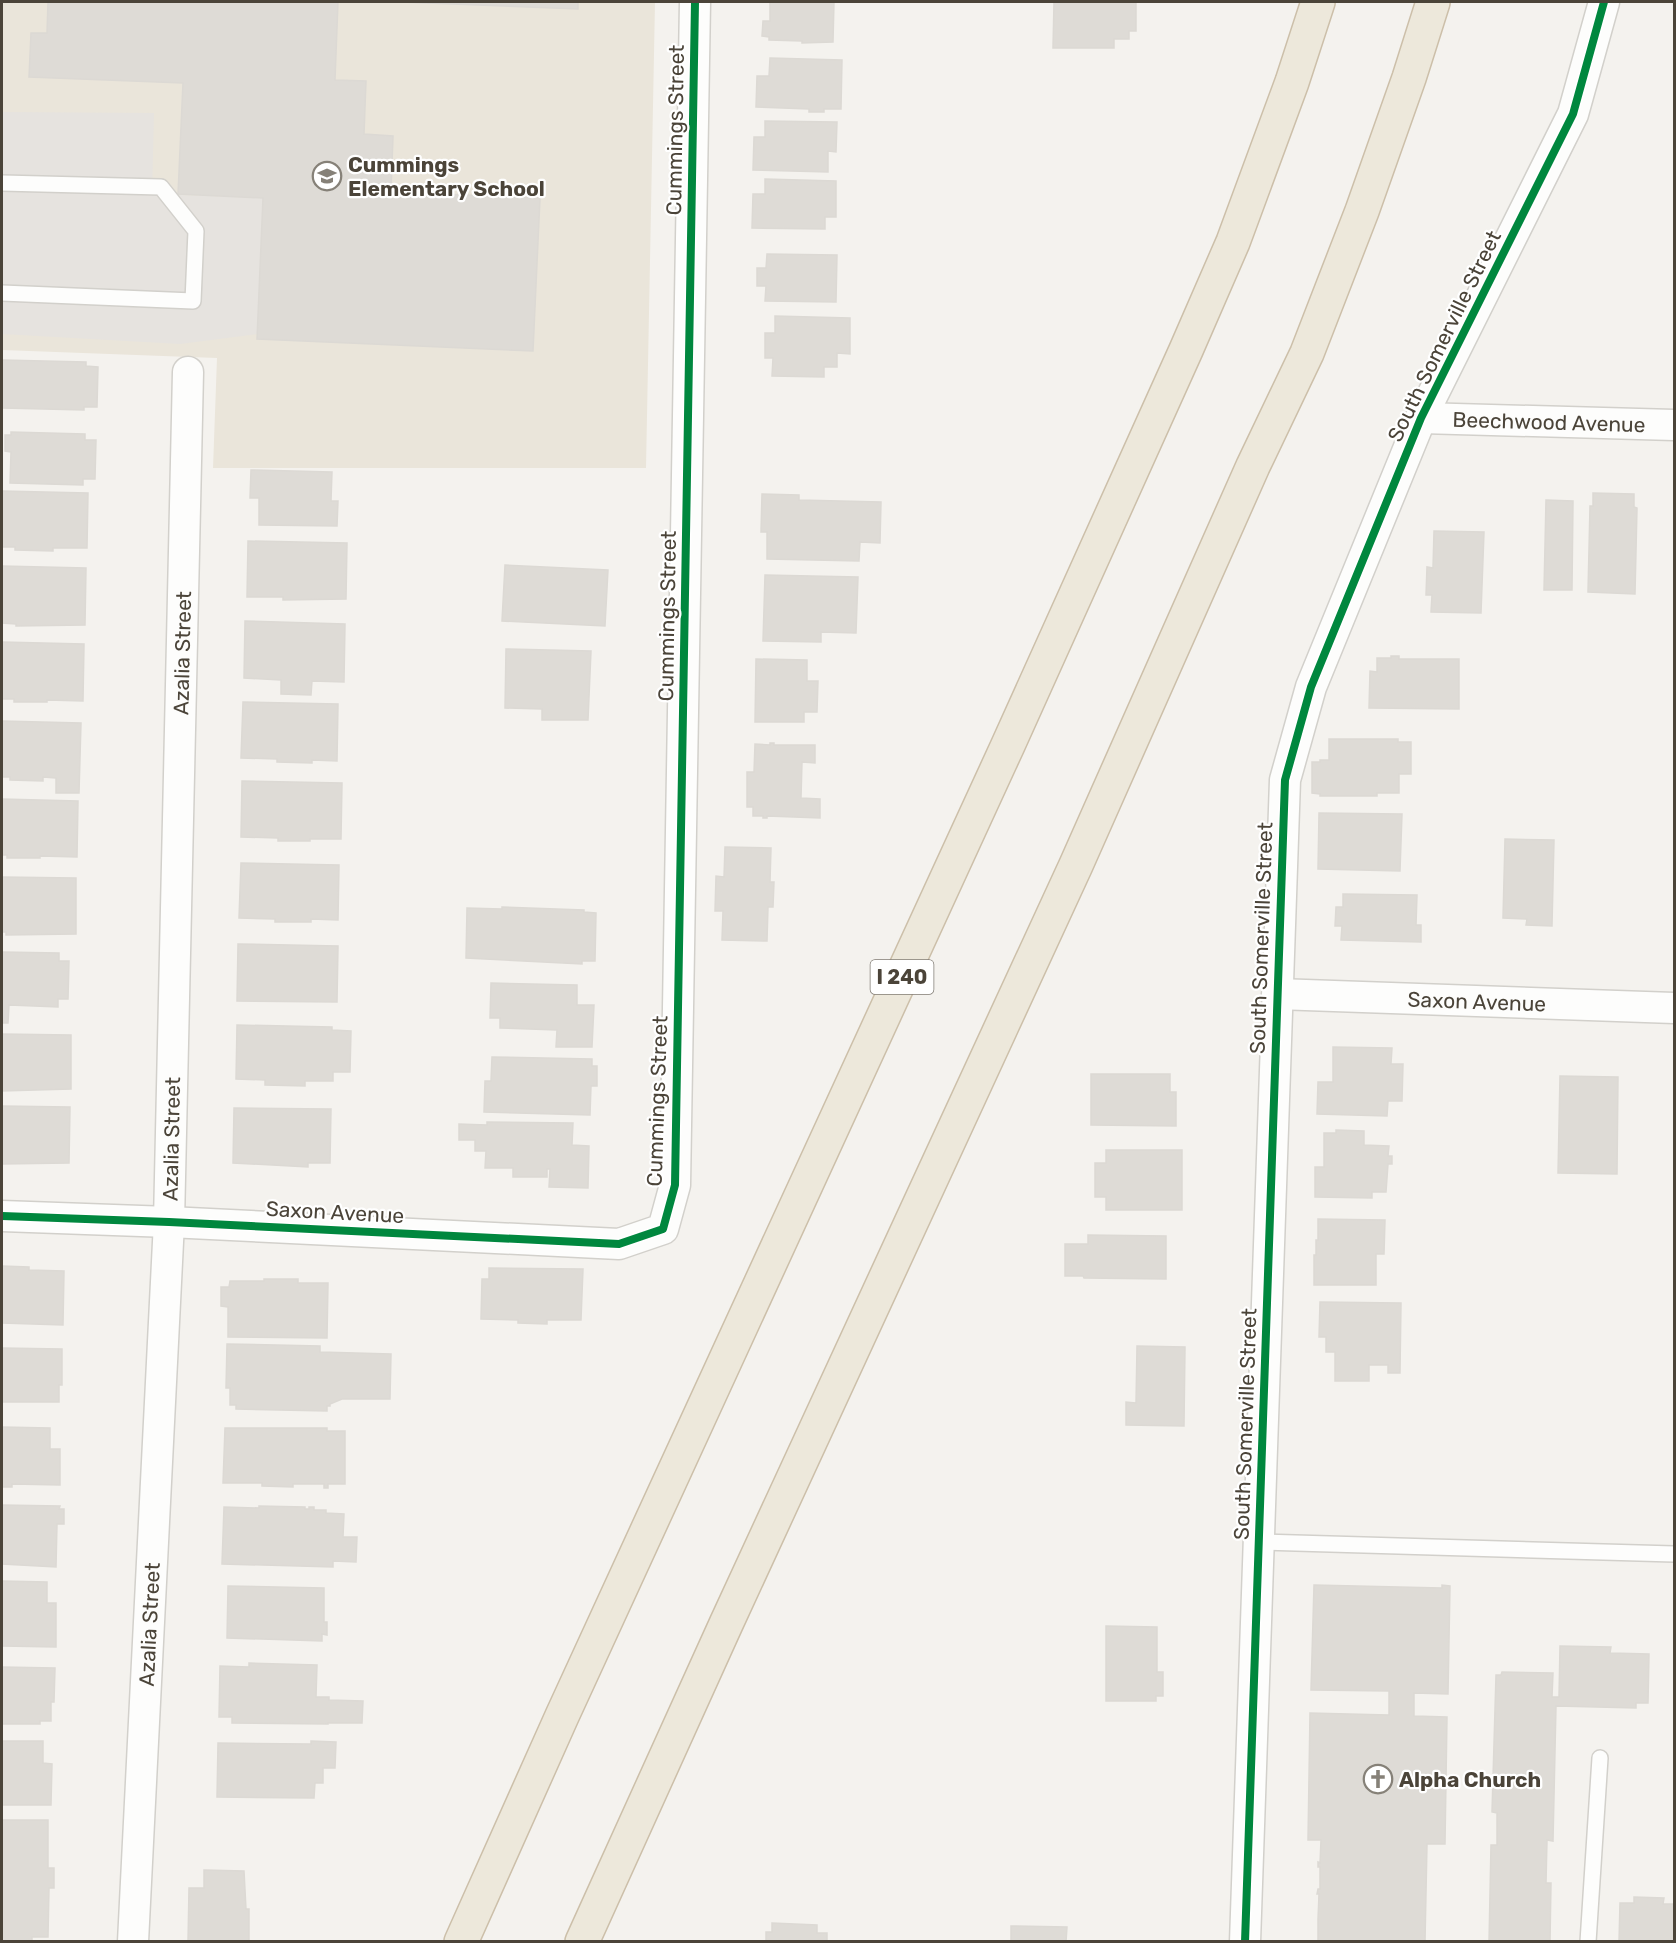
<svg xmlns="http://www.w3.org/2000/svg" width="1676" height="1943" font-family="Rubik,sans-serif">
<rect width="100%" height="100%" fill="#f4f2ee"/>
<!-- education -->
<path fill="#eae5da" d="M 2,2 L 655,2 L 646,468 L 213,468 L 217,358 L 2,350 Z"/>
<!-- parking -->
<path fill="#e6e3df" d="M 2,112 L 154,113 L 152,194 L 263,198 L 258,334 L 180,344 L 2,334 Z"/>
<!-- building -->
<path fill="#dedbd6" stroke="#dcd9d4" stroke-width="1.5" d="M 48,2 L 338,2 L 335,80 L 366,81 L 364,134 L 393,136 L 391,192 L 540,198 L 533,351 L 257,339 L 263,198 L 178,194 L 183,83 L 29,77 L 31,33 L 47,33 Z
M 401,2 L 578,2 L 578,9 Z
M 770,2 L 834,2 L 833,42 L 802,43 L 802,41 L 769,40 L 769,37 L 762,36 L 763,21 L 770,21 Z
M 1054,2 L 1136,2 L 1136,31 L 1129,31 L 1129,39 L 1114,39 L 1114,48 L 1053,48 Z
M 770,58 L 842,60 L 841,109 L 824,109 L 824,112 L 809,112 L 809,109 L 756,107 L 757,76 L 769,76 Z
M 765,121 L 837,122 L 836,152 L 828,151 L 828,172 L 753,170 L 754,137 L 765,137 Z
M 765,179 L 836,181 L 836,217 L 825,217 L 825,229 L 752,228 L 753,194 L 765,194 Z
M 767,254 L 837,255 L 836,302 L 765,301 L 766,286 L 757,286 L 757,268 L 766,268 Z
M 775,316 L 850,318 L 850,354 L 837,353 L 837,367 L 824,367 L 824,377 L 772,376 L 773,358 L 765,358 L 765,333 L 775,333 Z
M 2,360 L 86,362 L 86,366 L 98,367 L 97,407 L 84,407 L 84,410 L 2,408 Z
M 11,432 L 85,434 L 85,440 L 96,440 L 95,479 L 83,479 L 83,485 L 10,483 L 11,452 L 5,451 L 5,435 L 11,435 Z
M 251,470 L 332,472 L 331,501 L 338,501 L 337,526 L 259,525 L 259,498 L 250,498 Z
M 2,491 L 88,493 L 87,548 L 53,548 L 53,551 L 15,550 L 15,547 L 2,547 Z
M 1593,493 L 1634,494 L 1634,507 L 1637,508 L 1635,594 L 1588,592 L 1590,506 L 1593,506 Z
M 762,494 L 799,495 L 799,500 L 881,502 L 880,543 L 860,542 L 859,561 L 767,559 L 767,532 L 761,532 Z
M 1546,500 L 1573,501 L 1572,590 L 1544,590 Z
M 1434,531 L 1484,532 L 1481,613 L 1431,612 L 1432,595 L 1426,595 L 1427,567 L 1433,568 Z
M 248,541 L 347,543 L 346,599 L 283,600 L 283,597 L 247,597 Z
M 505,565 L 608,570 L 605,626 L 502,621 Z
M 2,566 L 86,568 L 85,625 L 16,626 L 16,624 L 2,623 Z
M 765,575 L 858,577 L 856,633 L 821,632 L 821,642 L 763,641 Z
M 245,621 L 345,624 L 344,682 L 312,681 L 311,695 L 281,694 L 281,680 L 244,678 Z
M 2,642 L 84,644 L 83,701 L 47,700 L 47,702 L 14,702 L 14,699 L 2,699 Z
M 506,649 L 591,651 L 588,720 L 542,720 L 542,709 L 505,708 Z
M 1391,656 L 1399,656 L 1399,659 L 1459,659 L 1459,709 L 1369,708 L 1370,671 L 1377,672 L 1377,658 L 1391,658 Z
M 756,659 L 807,660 L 807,681 L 818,681 L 817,712 L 804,712 L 804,722 L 755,722 Z
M 243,702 L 338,704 L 337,761 L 312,760 L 312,763 L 277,762 L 277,759 L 241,758 Z
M 2,721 L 81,723 L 79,793 L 56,793 L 56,778 L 43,777 L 43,781 L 10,780 L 10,777 L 2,777 Z
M 1329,739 L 1398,739 L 1398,742 L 1411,742 L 1411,774 L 1399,774 L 1399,793 L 1377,793 L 1377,796 L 1320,796 L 1320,794 L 1312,793 L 1312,762 L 1320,762 L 1320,760 L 1329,760 Z
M 770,743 L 774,743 L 774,745 L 815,745 L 815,763 L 802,762 L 801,798 L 820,799 L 820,818 L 767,816 L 767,818 L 763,818 L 763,816 L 753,816 L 753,807 L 747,807 L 747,772 L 754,772 L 755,744 L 770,745 Z
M 242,781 L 342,783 L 341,839 L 310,839 L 310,841 L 278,841 L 278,838 L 241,837 Z
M 2,799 L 78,801 L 77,857 L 40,856 L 40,858 L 7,858 L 7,855 L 2,855 Z
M 1319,813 L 1402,814 L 1400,871 L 1318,869 Z
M 1505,839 L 1554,840 L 1552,926 L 1526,925 L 1527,919 L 1503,918 Z
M 725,847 L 771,848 L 770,882 L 774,882 L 773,907 L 768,907 L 767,941 L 722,940 L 723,911 L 715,911 L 716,876 L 724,877 Z
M 241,863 L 339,865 L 338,920 L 311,919 L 311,922 L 275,922 L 275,919 L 239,918 Z
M 2,877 L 76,878 L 76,934 L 6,935 L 6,932 L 2,932 Z
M 1343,894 L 1417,895 L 1416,925 L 1421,925 L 1421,942 L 1341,940 L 1342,926 L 1335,926 L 1336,907 L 1343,907 Z
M 502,907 L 584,910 L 584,912 L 596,913 L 595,961 L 582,961 L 582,964 L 466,958 L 467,908 L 502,909 Z
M 238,944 L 338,946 L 337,1002 L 237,1001 Z
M 2,952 L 59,953 L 59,961 L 69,961 L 68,999 L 58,999 L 58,1007 L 9,1005 L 8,1023 L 2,1023 Z
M 491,983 L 577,985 L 577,1005 L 594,1005 L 592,1047 L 556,1047 L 557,1030 L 500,1028 L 500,1018 L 490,1018 Z
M 237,1025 L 332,1027 L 332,1030 L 351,1031 L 350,1072 L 333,1072 L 333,1081 L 305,1081 L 305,1086 L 265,1085 L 265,1080 L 236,1079 Z
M 2,1034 L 71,1035 L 71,1089 L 2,1091 Z
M 1333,1047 L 1392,1048 L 1391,1064 L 1403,1064 L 1402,1101 L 1388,1101 L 1387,1116 L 1317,1114 L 1318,1082 L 1333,1082 Z
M 492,1057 L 592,1059 L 592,1066 L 597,1066 L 597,1086 L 591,1086 L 590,1115 L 484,1112 L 485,1081 L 491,1081 Z
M 1091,1074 L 1170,1074 L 1170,1092 L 1176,1092 L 1176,1126 L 1091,1125 Z
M 1560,1076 L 1618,1077 L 1617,1174 L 1558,1173 Z
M 2,1106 L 70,1107 L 69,1163 L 2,1164 Z
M 234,1108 L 331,1109 L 330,1163 L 308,1163 L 308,1167 L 233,1163 Z
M 487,1122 L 573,1123 L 572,1145 L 589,1146 L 588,1188 L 549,1187 L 550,1169 L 547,1169 L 547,1177 L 513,1177 L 513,1168 L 485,1168 L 486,1151 L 475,1151 L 475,1140 L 459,1140 L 459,1124 L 487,1125 Z
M 1336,1130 L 1364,1131 L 1364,1145 L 1389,1146 L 1388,1156 L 1392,1156 L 1392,1164 L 1388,1164 L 1386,1192 L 1372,1192 L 1372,1198 L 1315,1197 L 1315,1167 L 1324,1167 L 1324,1133 L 1336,1133 Z
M 1106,1150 L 1182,1150 L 1182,1210 L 1106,1210 L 1106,1197 L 1095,1197 L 1095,1163 L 1106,1163 Z
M 1318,1219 L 1385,1220 L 1384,1254 L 1376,1254 L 1376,1285 L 1314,1285 L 1314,1255 L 1316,1255 L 1316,1240 L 1318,1240 Z
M 1088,1235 L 1166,1236 L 1166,1279 L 1084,1278 L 1083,1276 L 1065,1276 L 1065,1244 L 1088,1244 Z
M 2,1266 L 29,1267 L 29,1270 L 64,1271 L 63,1325 L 2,1323 Z
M 489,1268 L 583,1269 L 581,1320 L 547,1320 L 547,1324 L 518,1323 L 518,1320 L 481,1319 L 482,1279 L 489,1279 Z
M 264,1279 L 298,1279 L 298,1283 L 328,1283 L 327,1338 L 228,1337 L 228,1307 L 221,1306 L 221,1287 L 229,1287 L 230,1281 L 264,1281 Z
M 1320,1302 L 1401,1303 L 1400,1373 L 1388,1373 L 1388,1365 L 1369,1365 L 1369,1381 L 1335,1381 L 1335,1352 L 1326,1352 L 1326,1337 L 1319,1337 Z
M 227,1344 L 320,1346 L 320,1352 L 391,1354 L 390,1399 L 342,1399 L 330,1404 L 330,1406 L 327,1406 L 327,1411 L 236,1409 L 236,1405 L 230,1405 L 230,1388 L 226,1388 Z
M 1137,1346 L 1185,1347 L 1184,1426 L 1126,1425 L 1126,1402 L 1136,1403 Z
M 2,1348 L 62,1349 L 62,1385 L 59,1385 L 59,1402 L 2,1402 Z
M 2,1427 L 50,1428 L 50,1449 L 60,1449 L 60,1485 L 12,1484 L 12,1487 L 2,1487 Z
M 225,1428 L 327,1428 L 327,1431 L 345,1431 L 345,1484 L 328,1484 L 328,1488 L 324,1488 L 324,1484 L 293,1484 L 293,1487 L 262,1486 L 262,1483 L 223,1483 Z
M 2,1505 L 60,1506 L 59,1509 L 64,1509 L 64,1524 L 57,1524 L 56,1567 L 2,1564 Z
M 259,1506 L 305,1507 L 305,1509 L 309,1509 L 309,1507 L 314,1507 L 314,1510 L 326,1510 L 326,1513 L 344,1514 L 343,1537 L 357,1537 L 356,1562 L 333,1561 L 333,1567 L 222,1564 L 224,1507 L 259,1508 Z
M 2,1581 L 47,1582 L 47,1603 L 56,1603 L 56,1647 L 2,1646 Z
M 1314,1585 L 1442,1588 L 1442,1585 L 1450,1586 L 1448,1694 L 1414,1693 L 1414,1716 L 1447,1717 L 1445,1844 L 1427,1844 L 1425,1942 L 1316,1942 L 1318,1941 L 1318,1919 L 1319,1894 L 1317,1894 L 1318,1889 L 1320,1889 L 1320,1867 L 1318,1867 L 1318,1862 L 1320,1863 L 1321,1840 L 1308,1840 L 1310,1713 L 1389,1715 L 1389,1691 L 1311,1690 Z
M 228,1586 L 324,1588 L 324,1622 L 327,1622 L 327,1635 L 322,1634 L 322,1641 L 227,1638 Z
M 1106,1626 L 1157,1627 L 1157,1672 L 1163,1672 L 1163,1696 L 1156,1696 L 1156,1701 L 1106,1701 Z
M 1560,1646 L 1611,1647 L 1610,1653 L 1649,1654 L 1648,1703 L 1636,1703 L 1636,1708 L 1556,1706 L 1553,1841 L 1547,1840 L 1546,1883 L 1551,1883 L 1550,1942 L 1489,1942 L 1491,1845 L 1497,1845 L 1497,1813 L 1492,1812 L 1496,1675 L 1501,1675 L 1502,1672 L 1553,1673 L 1552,1697 L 1559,1697 Z
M 249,1663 L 317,1665 L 316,1697 L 329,1697 L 329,1700 L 363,1701 L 362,1723 L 328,1723 L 328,1724 L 232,1723 L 232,1717 L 219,1717 L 220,1666 L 249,1667 Z
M 2,1667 L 55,1668 L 54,1702 L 51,1702 L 51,1721 L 40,1721 L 40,1724 L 2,1724 Z
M 2,1741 L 43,1741 L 43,1763 L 52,1764 L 51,1805 L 2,1805 Z
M 311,1741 L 336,1742 L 335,1768 L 323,1768 L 323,1783 L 315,1783 L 314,1798 L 217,1797 L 218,1743 L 311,1744 Z
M 2,1820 L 48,1820 L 48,1868 L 54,1868 L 54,1888 L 49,1888 L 48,1937 L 32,1937 L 32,1942 L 2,1942 Z
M 204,1870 L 244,1871 L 246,1909 L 249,1909 L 249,1942 L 188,1942 L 189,1888 L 204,1888 Z
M 1634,1897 L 1664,1898 L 1663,1904 L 1674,1904 L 1674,1942 L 1619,1942 L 1620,1903 L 1634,1903 Z
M 772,1923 L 817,1925 L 817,1933 L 827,1933 L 827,1942 L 766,1942 L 766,1932 L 772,1932 Z
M 1011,1926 L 1067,1927 L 1066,1942 L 1011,1942 Z"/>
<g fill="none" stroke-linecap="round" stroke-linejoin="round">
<!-- lane casing -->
<g stroke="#d2d0cb" stroke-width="18">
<path id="lane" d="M 2,183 L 161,187 L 196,231 L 193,301 L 2,293
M 1259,1542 L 1674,1554
M 1588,1942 L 1600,1758"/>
</g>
<!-- street casing -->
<g stroke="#d2d0cb" stroke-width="33">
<g id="street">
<path id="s1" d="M 1421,418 L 1674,425"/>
<path id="s2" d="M 1277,994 L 1674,1008"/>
<path d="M 2,1216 L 169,1222 L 619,1244 L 663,1229 L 675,1185 L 695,2"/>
<path id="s3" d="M 133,1942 L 169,1222 L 188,372"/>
<path d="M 1245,1942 L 1285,780 L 1311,687 L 1421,418 L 1573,114 L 1604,2"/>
</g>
</g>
<!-- highway casing -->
<g stroke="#ccbfa9" stroke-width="36">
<path id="highway" d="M 461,1942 L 562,1716 L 1008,745 L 1186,350 L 1233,242 L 1292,82 L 1318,2
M 582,1942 L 726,1624 L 1076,865 L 1253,466 L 1307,353 L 1362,211 L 1409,78 L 1433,2"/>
</g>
<!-- lane -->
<use href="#lane" stroke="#fdfdfc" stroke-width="15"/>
<!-- street -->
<use href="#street" stroke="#fdfdfc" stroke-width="30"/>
<!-- highway -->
<use href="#highway" stroke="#ede8db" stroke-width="33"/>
<!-- cycleway casing -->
<g stroke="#fff" stroke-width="11">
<path id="cycleway" d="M 2,1216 L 169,1222 L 619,1244 L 663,1229 L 675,1185 L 695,2
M 1245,1942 L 1285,780 L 1311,687 L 1421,418 L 1573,114 L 1604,2"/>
</g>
<!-- cycleway -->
<use href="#cycleway" stroke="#00873e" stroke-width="8"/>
</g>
<!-- icons -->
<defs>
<g id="school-ring" transform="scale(1.5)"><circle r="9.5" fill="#fff" stroke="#868178" stroke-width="1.5"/><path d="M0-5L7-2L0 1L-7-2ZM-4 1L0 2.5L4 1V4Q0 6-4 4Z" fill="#868178"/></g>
<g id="church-ring" transform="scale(1.5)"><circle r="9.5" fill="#fff" stroke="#868178" stroke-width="1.5"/><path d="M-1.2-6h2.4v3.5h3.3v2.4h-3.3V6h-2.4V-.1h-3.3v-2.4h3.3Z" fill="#868178"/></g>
</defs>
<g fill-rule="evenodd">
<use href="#school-ring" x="327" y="176"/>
<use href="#church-ring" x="1378" y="1779"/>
</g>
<g text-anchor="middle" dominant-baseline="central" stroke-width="4.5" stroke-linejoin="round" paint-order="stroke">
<!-- shield labels -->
<rect fill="#fff" stroke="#817c74" stroke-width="1.5" x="870.5" y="960" width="63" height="34" rx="4.5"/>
<g font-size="20" font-weight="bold" fill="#4b4439">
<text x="902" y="977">I 240</text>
</g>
<!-- street labels -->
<g font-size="21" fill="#4b4439" stroke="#fff">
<text transform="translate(675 130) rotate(-89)">Cummings Street</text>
<text transform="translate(1444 336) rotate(-64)">South Somerville Street</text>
<text stroke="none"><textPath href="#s1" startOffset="128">Beechwood Avenue</textPath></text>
<text transform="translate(667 616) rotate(-89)">Cummings Street</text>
<text stroke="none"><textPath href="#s3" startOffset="1290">Azalia Street</textPath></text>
<text transform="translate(1261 938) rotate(-88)">South Somerville Street</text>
<text stroke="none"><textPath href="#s2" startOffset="200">Saxon Avenue</textPath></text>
<text transform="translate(657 1101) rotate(-88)">Cummings Street</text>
<text stroke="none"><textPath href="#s3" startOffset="804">Azalia Street</textPath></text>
<text transform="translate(335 1212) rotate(3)">Saxon Avenue</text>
<text transform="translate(1245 1424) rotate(-88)">South Somerville Street</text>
<text stroke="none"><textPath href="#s3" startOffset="318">Azalia Street</textPath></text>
</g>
<!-- poi labels -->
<g font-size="21" font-weight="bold" fill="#4b4439" stroke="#fff" text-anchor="start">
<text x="348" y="164">Cummings<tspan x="348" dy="24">Elementary School</tspan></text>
<text x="1399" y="1779">Alpha Church</text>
</g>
</g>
<!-- border -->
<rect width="1676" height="1943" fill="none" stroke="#4b4439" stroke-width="6"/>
</svg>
